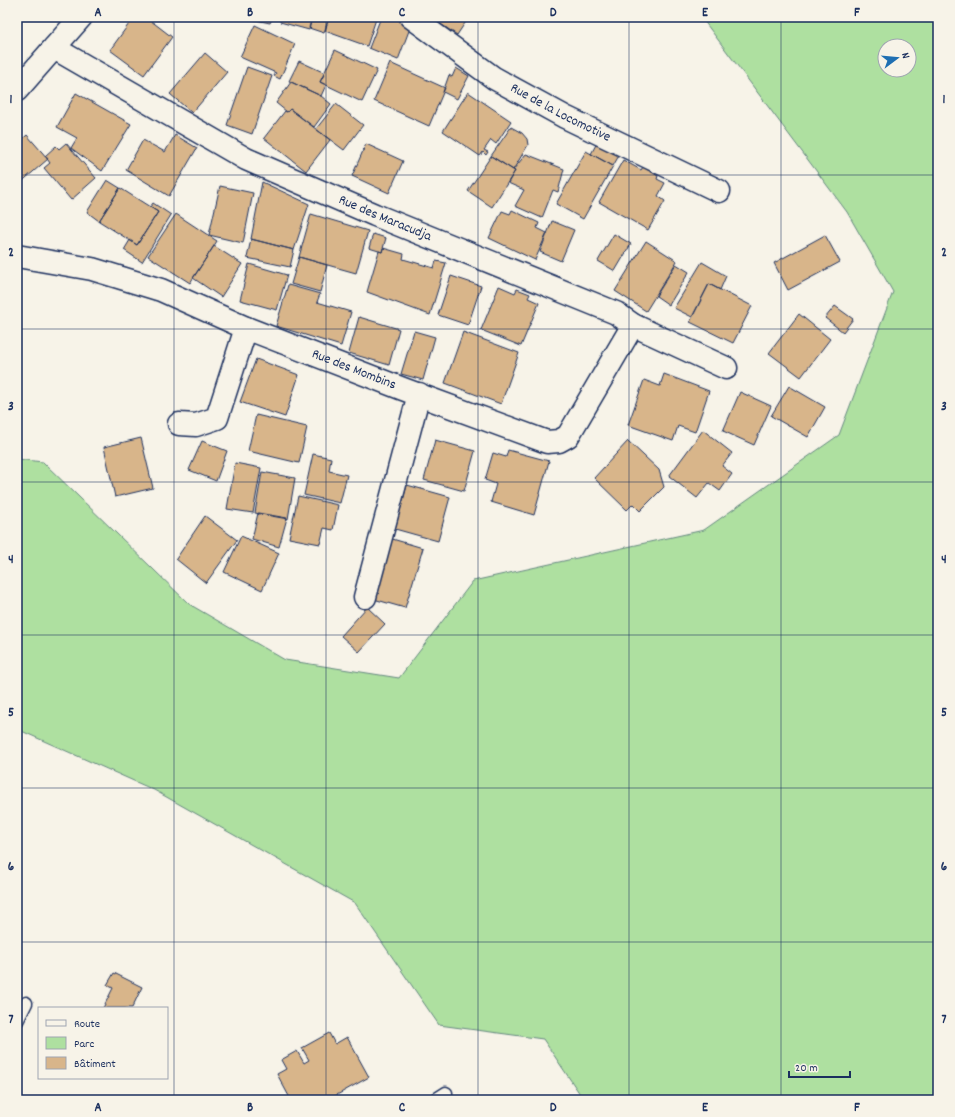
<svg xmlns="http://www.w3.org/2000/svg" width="955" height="1117" font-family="Dekko,sans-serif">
<rect width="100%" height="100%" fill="#f7f3e8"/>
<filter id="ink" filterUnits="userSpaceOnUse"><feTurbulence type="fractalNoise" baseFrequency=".025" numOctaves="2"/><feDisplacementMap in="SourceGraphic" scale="8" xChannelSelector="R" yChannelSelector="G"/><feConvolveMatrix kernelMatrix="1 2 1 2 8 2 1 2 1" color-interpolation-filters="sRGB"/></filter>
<g filter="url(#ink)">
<!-- green -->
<path fill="#aee0a0" stroke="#64887f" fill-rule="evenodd" d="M 701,17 L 938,17 L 938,1100 L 584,1100 L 543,1039 L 439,1025 L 355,903 L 154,790 L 17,729 L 17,459 L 43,462 L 189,604 L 285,660 L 399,678 L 473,581 L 704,530 L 839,435 L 893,292 L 847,212 ZM 885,46 L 909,46 L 909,70 L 885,70 Z"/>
<!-- building -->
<path fill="#d8b58a" stroke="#1b2f5e" d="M 134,17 L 146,17 L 172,37 L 144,75 L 110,50 Z
M 241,17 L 273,17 L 270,23 Z
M 281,17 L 312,17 L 309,30 L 280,22 Z
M 312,17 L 329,17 L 324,33 L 309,28 Z
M 329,17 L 371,17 L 376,19 L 367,46 L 325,31 Z
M 381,17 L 393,17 L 403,22 L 403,26 L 410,28 L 398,60 L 369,48 Z
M 430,17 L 469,17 L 457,35 Z
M 255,25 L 295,44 L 280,79 L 274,76 L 276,73 L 240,57 Z
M 335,50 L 377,70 L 362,102 L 320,82 Z
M 205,53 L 227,72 L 192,113 L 170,94 Z
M 299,61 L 325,73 L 320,82 L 326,85 L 321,96 L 289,81 Z
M 390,63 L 445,88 L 429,126 L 374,101 Z
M 247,67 L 272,76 L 252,134 L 227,125 Z
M 456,68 L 469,76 L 457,99 L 443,92 L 449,75 L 452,77 Z
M 291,82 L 321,96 L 331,104 L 314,127 L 290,109 L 287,112 L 276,103 Z
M 468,92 L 511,121 L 496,144 L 491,140 L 484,150 L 488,152 L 486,155 L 483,152 L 480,156 L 443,131 Z
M 76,93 L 131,124 L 102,171 L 71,148 L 77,138 L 57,127 Z
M 336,104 L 363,125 L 344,150 L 316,129 Z
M 290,109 L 330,140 L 306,171 L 264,138 L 285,111 L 287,112 Z
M 511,127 L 522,133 L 527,139 L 528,145 L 513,170 L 491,156 Z
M 27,135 L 48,159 L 19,184 L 17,182 L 17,144 Z
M 175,135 L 197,148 L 169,196 L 126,170 L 143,140 L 165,152 Z
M 599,139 L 621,152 L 613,166 L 591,154 Z
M 66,143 L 96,178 L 71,200 L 44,168 L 50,163 L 45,156 L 56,146 L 59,149 Z
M 366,144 L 403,161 L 389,193 L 352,176 Z
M 586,151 L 613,166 L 583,219 L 556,204 Z
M 526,154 L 564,169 L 558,192 L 553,190 L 542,218 L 515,206 L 524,190 L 508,183 L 515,171 L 513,170 Z
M 491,156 L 515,171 L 492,207 L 468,191 Z
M 623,160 L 641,170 L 643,167 L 658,176 L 657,179 L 665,183 L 658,196 L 665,201 L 648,230 L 599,202 Z
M 107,180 L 120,188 L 99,221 L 87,212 Z
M 262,182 L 309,204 L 294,250 L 251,239 Z
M 220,186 L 253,193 L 243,243 L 209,235 Z
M 120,188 L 158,212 L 137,245 L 99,221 Z
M 153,203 L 171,215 L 142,262 L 124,250 L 130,240 L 137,245 L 158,212 L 150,207 Z
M 512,210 L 539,223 L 537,228 L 547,233 L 535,260 L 489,238 L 502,211 L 510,214 Z
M 176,214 L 217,241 L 190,283 L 148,256 Z
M 311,214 L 368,231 L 356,273 L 299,257 Z
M 552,221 L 574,230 L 561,261 L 540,252 Z
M 373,234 L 386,238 L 382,252 L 369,248 Z
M 614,234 L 631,244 L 615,271 L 598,261 Z
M 825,235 L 840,262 L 788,290 L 774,263 Z
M 251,239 L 294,250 L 290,267 L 247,258 Z
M 646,241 L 677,261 L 646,311 L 615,291 Z
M 214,246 L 242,264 L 221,297 L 193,278 Z
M 383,248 L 404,254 L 403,259 L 434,268 L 436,261 L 446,263 L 430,315 L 367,292 L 379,251 L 382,252 Z
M 299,257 L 327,265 L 320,292 L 291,284 Z
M 702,262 L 726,276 L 720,290 L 709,284 L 692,317 L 674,308 Z
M 249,264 L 287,275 L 277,310 L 240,300 Z
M 676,264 L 689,272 L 669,305 L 656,296 Z
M 451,276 L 481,286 L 468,325 L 438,315 Z
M 709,284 L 752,306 L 733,343 L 690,322 Z
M 288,285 L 320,294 L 317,302 L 351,312 L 341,346 L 276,326 Z
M 499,286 L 515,293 L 517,289 L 530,294 L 528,298 L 539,303 L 521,346 L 481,330 Z
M 835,306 L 853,319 L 843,332 L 825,318 Z
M 799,314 L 830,339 L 801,377 L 769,353 Z
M 359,317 L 399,329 L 389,365 L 349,353 Z
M 414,331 L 435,337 L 423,380 L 401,374 Z
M 463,332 L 519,353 L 501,404 L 445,383 Z
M 256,359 L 299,375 L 285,417 L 240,402 Z
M 664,374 L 709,391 L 695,432 L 678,426 L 673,441 L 628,425 L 644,380 L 660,386 Z
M 789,386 L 825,407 L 808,437 L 771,416 Z
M 740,392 L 771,406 L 754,445 L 723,431 Z
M 256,415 L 307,427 L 299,463 L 248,451 Z
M 703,430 L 732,453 L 722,466 L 732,474 L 720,491 L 709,483 L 697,498 L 669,476 Z
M 141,438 L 153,488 L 115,497 L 104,447 Z
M 435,440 L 475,451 L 464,491 L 424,480 Z
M 202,441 L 227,451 L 216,481 L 189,470 Z
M 628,441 L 659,470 L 664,487 L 640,511 L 633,504 L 627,510 L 594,478 Z
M 508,450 L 549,461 L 534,515 L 491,502 L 496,484 L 485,480 L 493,453 L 506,457 Z
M 313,454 L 331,458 L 329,471 L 347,475 L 340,503 L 304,495 Z
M 235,463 L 261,468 L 253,513 L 227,509 Z
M 262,472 L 295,478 L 288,519 L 255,513 Z
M 407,485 L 450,497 L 438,541 L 395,529 Z
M 298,496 L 338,505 L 333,530 L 324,528 L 320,544 L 289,538 Z
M 258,513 L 287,518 L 279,547 L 252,539 Z
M 205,516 L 237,540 L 206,583 L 176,559 Z
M 241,536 L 279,553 L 262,590 L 224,572 Z
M 389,538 L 423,548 L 405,608 L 370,598 Z
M 367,607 L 385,624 L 359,652 L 341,636 Z
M 114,973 L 142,987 L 132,1008 L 103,1008 L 113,988 L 107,985 Z
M 329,1033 L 335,1044 L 347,1037 L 369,1077 L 328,1100 L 291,1100 L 277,1074 L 286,1069 L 281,1060 L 297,1051 L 304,1063 L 309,1060 L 302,1048 Z"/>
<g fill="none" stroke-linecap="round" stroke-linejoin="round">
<!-- service casing -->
<g stroke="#1b2f5e" stroke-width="15">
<path id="service" d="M 17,1021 L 26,1003
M 435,1100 L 446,1093"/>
</g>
<!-- minor casing -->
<g stroke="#1b2f5e" stroke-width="25">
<g id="minor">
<path id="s1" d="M 411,17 L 494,78 L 565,117 L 719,191"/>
<path id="s2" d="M 54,48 L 246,159 L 375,215 L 616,313 L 633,325 L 726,368"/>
<path d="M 17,90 L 81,17"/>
<path id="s3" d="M 17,256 L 92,269 L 161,290 L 246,328 L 403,389 L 547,442 L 559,441 L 568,436 L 633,325"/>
<path d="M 179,424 L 196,425 L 217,418 L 246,328"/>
<path d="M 365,597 L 419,394"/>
</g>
</g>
<!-- service -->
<use href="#service" stroke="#f7f3e8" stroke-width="12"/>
<!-- minor -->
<use href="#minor" stroke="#f7f3e8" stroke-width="22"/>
</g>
</g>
<!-- grid -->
<path fill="none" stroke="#1b2f5e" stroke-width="1" stroke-opacity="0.55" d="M 174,17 L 174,1100M 326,17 L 326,1100M 478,17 L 478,1100M 629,17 L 629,1100M 781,17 L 781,1100M 17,175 L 938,175M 17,329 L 938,329M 17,482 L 938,482M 17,635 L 938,635M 17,788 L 938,788M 17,942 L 938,942"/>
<g text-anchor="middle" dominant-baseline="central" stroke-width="3" stroke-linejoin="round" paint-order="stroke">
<!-- street labels -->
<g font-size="14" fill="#1b2f5e" stroke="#f7f3e8">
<text stroke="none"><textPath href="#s1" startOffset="178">Rue de la Locomotive</textPath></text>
<text stroke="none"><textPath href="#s2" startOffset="373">Rue des Maracudja</textPath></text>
<text stroke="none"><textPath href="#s3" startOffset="357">Rue des Mombins</textPath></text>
</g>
</g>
<!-- margin -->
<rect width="955" height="1117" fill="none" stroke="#f7f3e8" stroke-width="44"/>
<!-- legend -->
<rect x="38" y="1007" width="130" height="72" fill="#f7f3e8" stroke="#9fa5b1"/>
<rect x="46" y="1020" width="20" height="6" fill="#f7f3e8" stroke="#9fa5b1"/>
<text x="74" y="1027" font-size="12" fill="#1b2f5e">Route</text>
<rect x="46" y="1037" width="20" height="12" fill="#aee0a0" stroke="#9fa5b1"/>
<text x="74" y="1047" font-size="12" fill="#1b2f5e">Parc</text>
<rect x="46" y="1057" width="20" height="12" fill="#d8b58a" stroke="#9fa5b1"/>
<text x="74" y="1067" font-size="12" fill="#1b2f5e">Bâtiment</text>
<!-- north arrow -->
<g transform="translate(897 58) rotate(74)"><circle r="19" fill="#f7f3e8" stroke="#9fa5b1"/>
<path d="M0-3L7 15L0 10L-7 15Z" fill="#1f6fb2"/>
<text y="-6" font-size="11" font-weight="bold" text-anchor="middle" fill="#1b2f5e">N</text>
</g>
<!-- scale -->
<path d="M789 1071v6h61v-6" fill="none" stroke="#1b2f5e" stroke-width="2"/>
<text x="795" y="1071" font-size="12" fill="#1b2f5e" stroke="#f7f3e8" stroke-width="3" paint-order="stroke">20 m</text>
<rect x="22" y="22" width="911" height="1073" fill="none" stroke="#1b2f5e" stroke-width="1.5"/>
<g font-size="13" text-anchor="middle" font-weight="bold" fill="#1b2f5e">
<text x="98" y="16">A</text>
<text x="250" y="16">B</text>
<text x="402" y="16">C</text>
<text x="553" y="16">D</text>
<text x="705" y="16">E</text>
<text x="857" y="16">F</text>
<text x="11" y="103">1</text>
<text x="944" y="103">1</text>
<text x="11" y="256">2</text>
<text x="944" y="256">2</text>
<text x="11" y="410">3</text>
<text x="944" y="410">3</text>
<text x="11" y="563">4</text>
<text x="944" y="563">4</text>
<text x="11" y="716">5</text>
<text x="944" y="716">5</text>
<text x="11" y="870">6</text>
<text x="944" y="870">6</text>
<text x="11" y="1023">7</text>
<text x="944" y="1023">7</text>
<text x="98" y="1111">A</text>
<text x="250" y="1111">B</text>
<text x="402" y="1111">C</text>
<text x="553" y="1111">D</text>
<text x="705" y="1111">E</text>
<text x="857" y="1111">F</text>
</g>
</svg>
